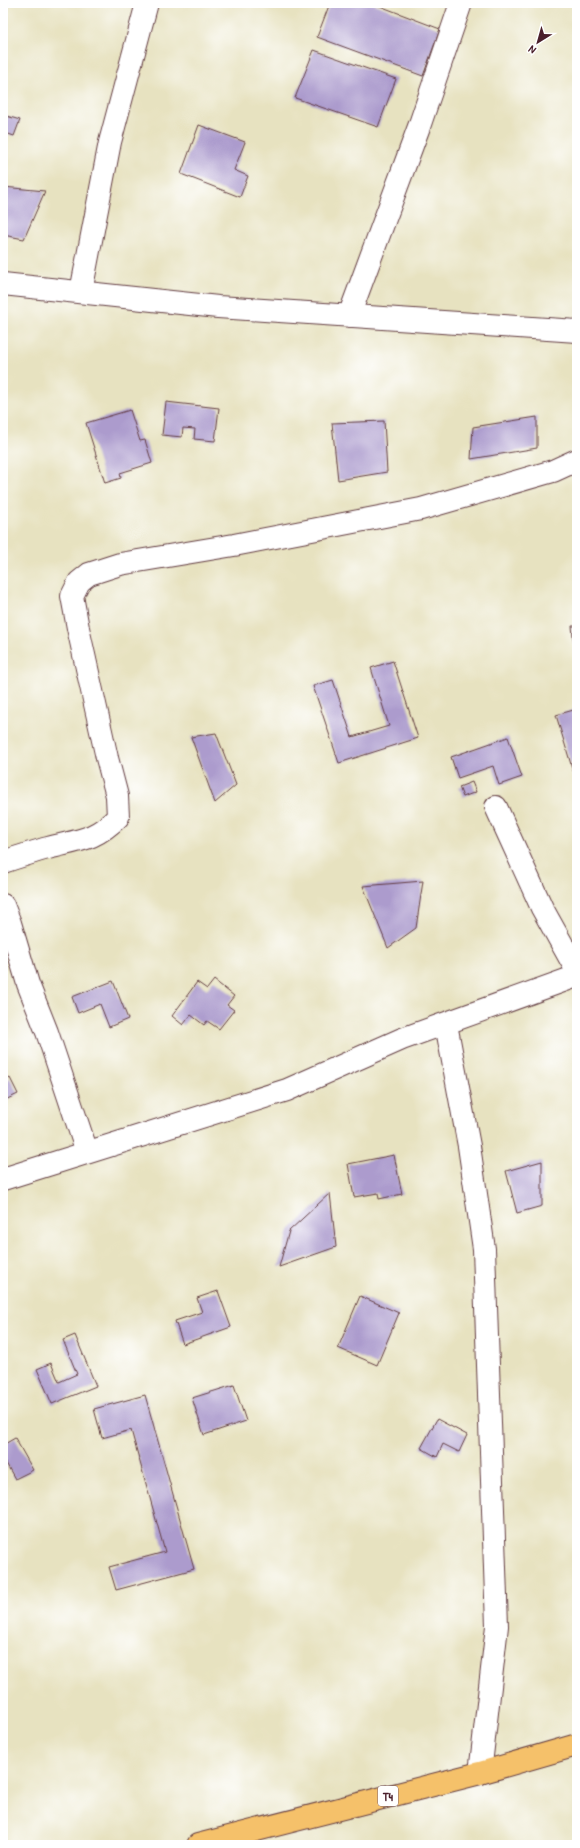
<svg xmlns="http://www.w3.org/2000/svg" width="580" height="1848" font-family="'Patrick Hand',sans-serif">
<rect width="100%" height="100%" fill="#fff"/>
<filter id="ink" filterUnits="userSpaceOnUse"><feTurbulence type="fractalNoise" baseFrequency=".025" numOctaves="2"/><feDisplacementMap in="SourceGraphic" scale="8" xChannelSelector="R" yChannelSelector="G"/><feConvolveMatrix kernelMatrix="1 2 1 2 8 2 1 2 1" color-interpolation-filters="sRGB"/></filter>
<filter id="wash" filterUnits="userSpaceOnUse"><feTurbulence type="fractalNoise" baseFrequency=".012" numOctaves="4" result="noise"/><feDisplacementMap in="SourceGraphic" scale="16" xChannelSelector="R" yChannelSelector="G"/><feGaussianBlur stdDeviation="0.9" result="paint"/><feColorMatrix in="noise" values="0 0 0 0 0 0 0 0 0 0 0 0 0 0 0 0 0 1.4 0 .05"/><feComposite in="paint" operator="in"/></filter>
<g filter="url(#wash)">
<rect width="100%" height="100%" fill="#e7e2c0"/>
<g id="blocks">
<!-- building -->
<path fill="#ac9bcd" d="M 70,3 L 84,3 L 84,4 L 74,5 Z
M 330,3 L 372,3 L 440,29 L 423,76 L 317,37 Z
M 314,50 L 396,79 L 378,127 L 295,98 Z
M 3,115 L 20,120 L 14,136 L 3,132 Z
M 199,125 L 245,142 L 234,170 L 248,176 L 240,197 L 181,174 Z
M 3,187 L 45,191 L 24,239 L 3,235 Z
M 166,402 L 219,408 L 215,441 L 194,439 L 195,429 L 183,428 L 182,437 L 162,435 Z
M 130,410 L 140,441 L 145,440 L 152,463 L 120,473 L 121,478 L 105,483 L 86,423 Z
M 537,417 L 537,448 L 471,459 L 473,427 Z
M 384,421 L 387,472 L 338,480 L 332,423 Z
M 572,626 L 577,626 L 577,666 L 576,666 Z
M 393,661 L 418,738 L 339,763 L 313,686 L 333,680 L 352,737 L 389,726 L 371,668 Z
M 577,709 L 577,770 L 573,771 L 556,715 Z
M 216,733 L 236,785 L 215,803 L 191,737 Z
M 508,737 L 522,777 L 499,785 L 493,766 L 458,778 L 451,757 Z
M 472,782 L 476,792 L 463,797 L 459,787 Z
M 423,881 L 416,928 L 388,948 L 363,886 Z
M 214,980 L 234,996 L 227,1005 L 234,1010 L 219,1029 L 207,1021 L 204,1025 L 191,1015 L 183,1025 L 172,1016 L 197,982 L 207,989 Z
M 113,981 L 128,1019 L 109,1027 L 100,1004 L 78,1013 L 72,997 Z
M 10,1078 L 18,1094 L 3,1101 L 3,1082 Z
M 394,1155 L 402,1194 L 379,1199 L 378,1193 L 354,1197 L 348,1164 Z
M 542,1161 L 542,1206 L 517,1213 L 506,1171 Z
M 330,1193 L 336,1247 L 279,1267 L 289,1231 Z
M 218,1291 L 231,1327 L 183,1344 L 175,1321 L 202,1312 L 197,1298 Z
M 360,1296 L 399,1313 L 377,1365 L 338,1348 Z
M 75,1335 L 96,1386 L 52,1404 L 37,1369 L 51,1363 L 59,1382 L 77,1374 L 63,1340 Z
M 234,1385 L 246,1421 L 204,1435 L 192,1398 Z
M 145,1395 L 194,1569 L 116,1590 L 109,1567 L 165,1552 L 131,1430 L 102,1438 L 94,1409 Z
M 437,1419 L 467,1435 L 459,1452 L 443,1444 L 437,1457 L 421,1448 Z
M 15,1438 L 33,1470 L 15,1479 L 6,1463 L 3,1464 L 3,1445 Z"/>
</g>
</g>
<g filter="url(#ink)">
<use href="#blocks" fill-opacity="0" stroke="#623c41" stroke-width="1"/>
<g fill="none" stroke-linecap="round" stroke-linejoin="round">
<!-- minor casing -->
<g stroke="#623c41" stroke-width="24">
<path id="minor" d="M 3,284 L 218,307 L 577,331
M 81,292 L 110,142 L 147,3
M 349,316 L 420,124 L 461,3
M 496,807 L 542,908 L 577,971
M 3,862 C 18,857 33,852 48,848 C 78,840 94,841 118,817 L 117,796 L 107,758 L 78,628 L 72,596 L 79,582 L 89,574 L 120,564 L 234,545 L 421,509 L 553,471 L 577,460
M 3,905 L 10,923 L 28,984 L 47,1032 L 87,1152
M 446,1024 L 469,1146 L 484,1249 L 497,1626 L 480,1773
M 3,1179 L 287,1090 L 402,1039 L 577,976"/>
</g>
<!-- highway casing -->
<g stroke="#623c41" stroke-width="24">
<path id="highway" d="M 198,1845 L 480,1773 L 577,1745"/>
</g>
<!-- minor -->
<use href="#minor" stroke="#fff" stroke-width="22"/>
<!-- highway -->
<use href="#highway" stroke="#f5c16b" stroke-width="22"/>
</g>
</g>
<g text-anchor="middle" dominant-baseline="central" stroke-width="3.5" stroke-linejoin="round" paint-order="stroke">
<!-- shield labels -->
<rect fill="#fff" stroke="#80626b" stroke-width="1" x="378" y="1786" width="20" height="20" rx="3"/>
<g font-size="12" font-weight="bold" fill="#4a1f2b">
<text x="388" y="1796">T4</text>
</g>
</g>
<!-- margin -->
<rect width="580" height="1848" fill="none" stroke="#fff" stroke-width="16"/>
<!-- north arrow -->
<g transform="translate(538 42) rotate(217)" stroke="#ffffff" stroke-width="3" paint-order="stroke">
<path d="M0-3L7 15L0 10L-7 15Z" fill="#4a1f2b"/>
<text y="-6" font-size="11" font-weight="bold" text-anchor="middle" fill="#4a1f2b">N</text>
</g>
</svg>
